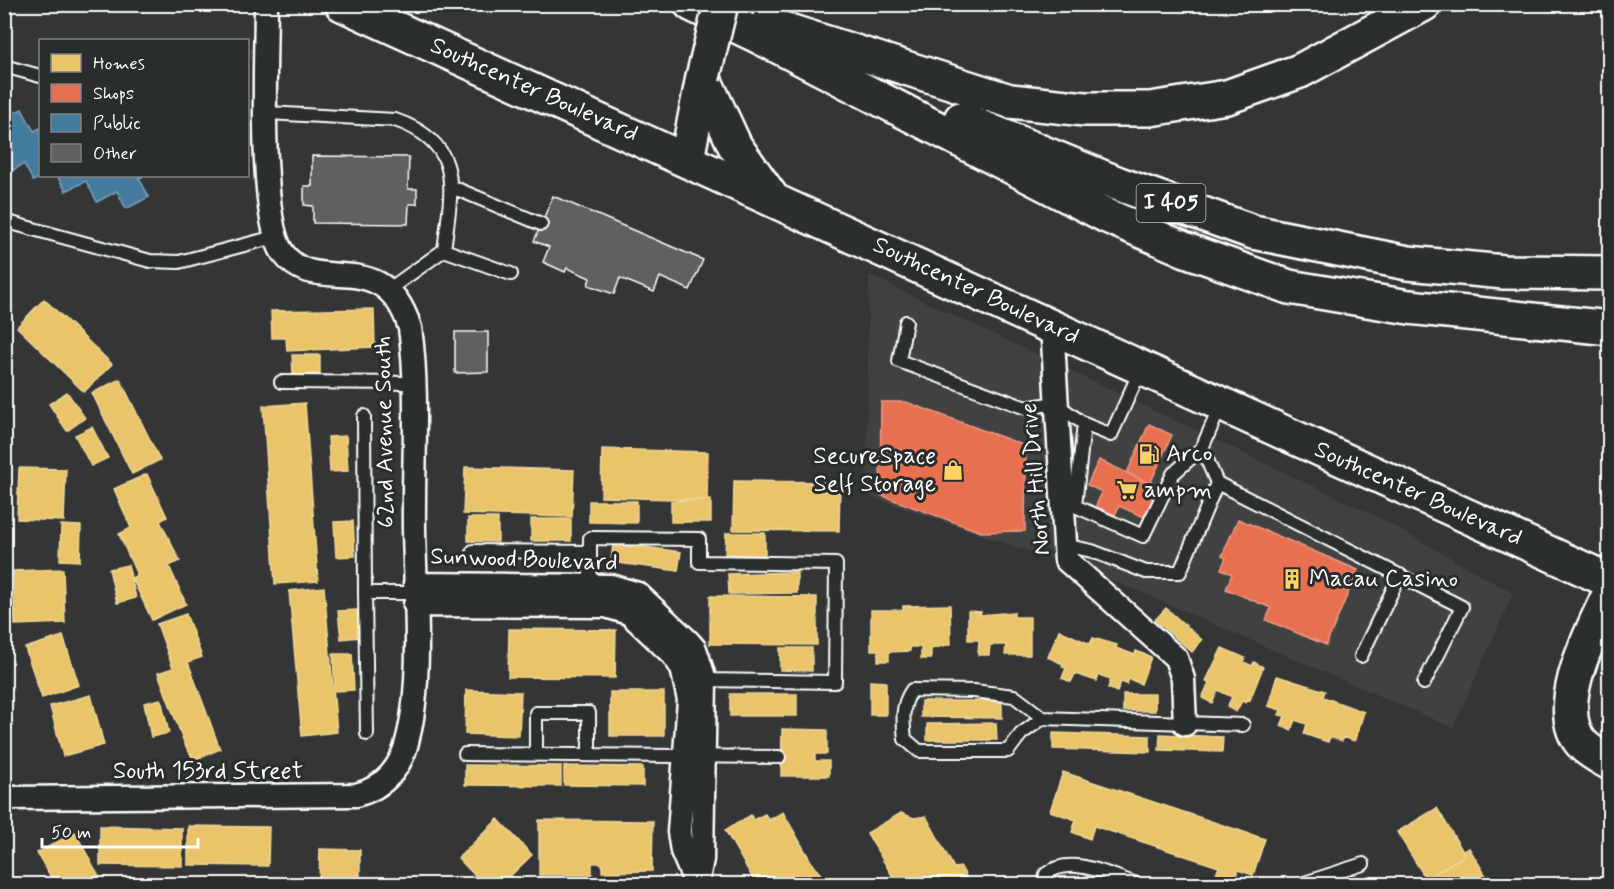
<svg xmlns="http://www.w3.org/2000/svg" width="1614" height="889" font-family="Mynerve,sans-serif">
<rect width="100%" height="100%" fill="#333536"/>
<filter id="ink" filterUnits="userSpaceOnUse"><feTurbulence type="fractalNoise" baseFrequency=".0167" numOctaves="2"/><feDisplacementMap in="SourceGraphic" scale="12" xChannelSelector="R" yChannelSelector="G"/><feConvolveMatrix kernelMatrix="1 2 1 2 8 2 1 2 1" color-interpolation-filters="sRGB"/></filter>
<g filter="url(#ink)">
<!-- built -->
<path fill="#404243" d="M 869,275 L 1378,517 L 1513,593 L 1453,728 L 1117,582 L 866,495 Z"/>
<!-- homes -->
<path fill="#e9c46a" stroke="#f0d697" stroke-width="1.5" d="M 44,299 L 112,364 L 84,392 L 17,327 Z
M 374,309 L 375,347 L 287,351 L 286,338 L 272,338 L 271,311 Z
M 292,355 L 320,355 L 320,374 L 293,375 Z
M 120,379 L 160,460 L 132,474 L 92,393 Z
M 67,392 L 85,418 L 67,431 L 49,404 Z
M 305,403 L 318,581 L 275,584 L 263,406 Z
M 92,427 L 108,458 L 91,466 L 75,435 Z
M 346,436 L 348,471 L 330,472 L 328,437 Z
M 602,449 L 708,452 L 707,500 L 601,497 Z
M 465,467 L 574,470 L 572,517 L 463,514 Z
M 19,468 L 66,469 L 64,521 L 17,519 Z
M 147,474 L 167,517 L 160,521 L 180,561 L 169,566 L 186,604 L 152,620 L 132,578 L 137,575 L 119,534 L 131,528 L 114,489 Z
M 734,481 L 840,482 L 839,531 L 733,530 Z
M 711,500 L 711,522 L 671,522 L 671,501 Z
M 589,501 L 637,501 L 637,523 L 589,522 Z
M 468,518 L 498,518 L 498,542 L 468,541 Z
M 531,519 L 571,519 L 571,541 L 531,541 Z
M 353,521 L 355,556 L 336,557 L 334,522 Z
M 61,525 L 81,526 L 80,561 L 60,560 Z
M 726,533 L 765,533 L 765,555 L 725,554 Z
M 613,543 L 681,552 L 678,571 L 611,562 Z
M 128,565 L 136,598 L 117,603 L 109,569 Z
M 63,569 L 65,623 L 15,625 L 13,571 Z
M 797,572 L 797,593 L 729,594 L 728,574 Z
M 324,587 L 337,732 L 302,736 L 289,591 Z
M 710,596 L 817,597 L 817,645 L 710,644 Z
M 950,605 L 951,644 L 931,649 L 931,659 L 921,659 L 921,647 L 910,647 L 910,651 L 889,652 L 889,661 L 878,661 L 878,650 L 871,650 L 871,610 L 903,610 L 903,606 Z
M 1166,608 L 1202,640 L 1192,652 L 1155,620 Z
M 357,610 L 360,637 L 341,639 L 338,611 Z
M 968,611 L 981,612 L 980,615 L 1014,612 L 1014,617 L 1030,617 L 1030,655 L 1005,655 L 1006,645 L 990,645 L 989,655 L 978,655 L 979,640 L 968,640 Z
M 186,614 L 202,657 L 188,662 L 220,749 L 194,760 L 185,745 L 158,673 L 173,668 L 157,624 Z
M 509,629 L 616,630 L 615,678 L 508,677 Z
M 1059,630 L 1090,644 L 1093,638 L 1117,645 L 1116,648 L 1135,655 L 1136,651 L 1151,657 L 1141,684 L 1129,679 L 1127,684 L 1121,682 L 1117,692 L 1108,688 L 1111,679 L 1099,675 L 1097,681 L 1075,674 L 1071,682 L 1062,678 L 1066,668 L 1062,667 L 1063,664 L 1048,657 Z
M 63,636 L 79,685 L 42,698 L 25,648 Z
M 780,648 L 812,648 L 812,671 L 780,670 Z
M 1222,648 L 1245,658 L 1244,662 L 1252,666 L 1254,662 L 1263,667 L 1250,700 L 1248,699 L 1246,703 L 1242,701 L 1236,712 L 1227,707 L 1232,697 L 1218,690 L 1212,703 L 1202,698 L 1209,683 L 1206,681 Z
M 333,654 L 352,654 L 354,690 L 335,691 Z
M 1277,676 L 1325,691 L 1323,697 L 1364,712 L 1355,741 L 1343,737 L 1342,741 L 1330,737 L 1328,742 L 1304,734 L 1307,724 L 1295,720 L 1291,730 L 1281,726 L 1285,716 L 1279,715 L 1281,710 L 1268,706 Z
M 870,681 L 886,682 L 886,715 L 870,715 Z
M 466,690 L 521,692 L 519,736 L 465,734 Z
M 610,692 L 664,692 L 664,736 L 610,736 Z
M 730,694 L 797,694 L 797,716 L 730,716 Z
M 1123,694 L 1155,694 L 1155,711 L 1123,711 Z
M 91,695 L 104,745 L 63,756 L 50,706 Z
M 161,699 L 169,733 L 151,737 L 144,703 Z
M 921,701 L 1002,701 L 1002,718 L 921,717 Z
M 996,723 L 997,740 L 927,740 L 927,724 Z
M 782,729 L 827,730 L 827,754 L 815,754 L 815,761 L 829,761 L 829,776 L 781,776 Z
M 1053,733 L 1150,736 L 1150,752 L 1053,749 Z
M 1160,734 L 1223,737 L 1222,752 L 1159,750 Z
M 465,765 L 561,766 L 561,786 L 465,785 Z
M 564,766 L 643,767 L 643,786 L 564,785 Z
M 1063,772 L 1265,839 L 1253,875 L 1238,870 L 1234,883 L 1215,876 L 1219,867 L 1094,826 L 1090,839 L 1072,832 L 1076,820 L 1050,811 Z
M 1437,808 L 1465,855 L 1426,879 L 1397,832 Z
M 783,812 L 812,863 L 829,884 L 756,884 L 725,830 L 751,815 L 753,820 L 765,814 L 769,820 Z
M 901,813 L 914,818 L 926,816 L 954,868 L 961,867 L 970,884 L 897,884 L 867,833 Z
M 498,819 L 532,855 L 502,884 L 483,884 L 458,858 Z
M 539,820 L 653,821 L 652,871 L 602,872 L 602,863 L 592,863 L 592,875 L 539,875 Z
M 100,826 L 182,828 L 182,866 L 100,865 Z
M 188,826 L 269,827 L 268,866 L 188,865 Z
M 75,832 L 103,884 L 55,884 L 37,853 Z
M 1469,848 L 1491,884 L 1442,884 L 1435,873 L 1465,855 L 1463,852 L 1463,851 Z
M 320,849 L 360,850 L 360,884 L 319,884 Z
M 533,882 L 585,883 L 585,884 L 533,884 Z"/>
<!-- shops -->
<path fill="#e76f51" stroke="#ee9a85" stroke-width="1.5" d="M 881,402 L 906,402 L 1026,446 L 1025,531 L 981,532 L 880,495 Z
M 1149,424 L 1172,435 L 1150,484 L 1127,473 Z
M 1099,460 L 1158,487 L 1144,517 L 1119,506 L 1115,515 L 1096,506 L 1102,492 L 1087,485 Z
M 1238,519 L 1358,570 L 1326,645 L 1266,620 L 1271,608 L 1226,589 L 1232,574 L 1221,569 L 1226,558 L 1222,556 Z"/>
<!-- public -->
<path fill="#457b9d" stroke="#7da3ba" stroke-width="1.5" d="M 22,109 L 34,131 L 40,128 L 42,176 L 33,181 L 24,164 L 4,175 L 4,118 Z
M 57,176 L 144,176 L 139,178 L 149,197 L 126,209 L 117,191 L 97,202 L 86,181 L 66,191 Z"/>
<!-- building -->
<path fill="#5f6162" stroke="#fff" stroke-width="1.5" d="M 312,156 L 409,157 L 408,189 L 417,189 L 417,204 L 409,204 L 408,224 L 313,223 L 313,206 L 304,205 L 304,186 L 312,186 Z
M 553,196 L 703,260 L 690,290 L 660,277 L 654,292 L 620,278 L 614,294 L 588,285 L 590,278 L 567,268 L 565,272 L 543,262 L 549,247 L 534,241 Z
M 455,332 L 488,332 L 488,372 L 455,373 Z"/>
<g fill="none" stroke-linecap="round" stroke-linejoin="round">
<!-- lane casing -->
<g stroke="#fff" stroke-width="16">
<path id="lane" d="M 4,66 L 40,76
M 267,113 L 395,120 C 466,144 451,192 444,250 L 388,290
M 452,187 L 541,224
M 4,221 L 150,261 L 179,262 L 275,237
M 444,250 L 511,274
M 906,322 L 899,361 L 1026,408 L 1055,403 L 1084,424 L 1075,506 L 1143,536 L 1173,474 L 1202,448
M 281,382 L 413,383
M 364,416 L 365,593
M 1084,424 L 1111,435 L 1141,369
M 1217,483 L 1202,448 L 1221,405
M 1064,545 L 1092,551 L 1146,572 L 1180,572 L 1217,483 L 1462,607 L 1424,683
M 473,551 L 590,552
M 590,591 L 590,538 L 699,539 L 699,562 L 836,564 L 835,682 L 701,680
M 1361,656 L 1400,575
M 1043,718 L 1021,734 L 1008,751 L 919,751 L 905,739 C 903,721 901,705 912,690 L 974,691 L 1014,696 L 1043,718 L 1243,725
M 367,734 L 365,593 L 415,593
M 465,754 L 779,757
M 536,755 L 536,713 L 589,713 L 589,755
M 1044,884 L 1046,874 C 1072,854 1110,876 1137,884
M 1301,884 L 1363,864"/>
</g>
<!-- street casing -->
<g stroke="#fff" stroke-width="27">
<path id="street" d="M 1052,324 L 1066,560 L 1176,658 L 1183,679 L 1185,724
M 415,584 L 611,586 L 638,594 L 688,641 L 695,649 L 705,680 L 702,859 L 697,884
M 415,605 L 606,606 L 629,613 L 673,655 L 682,668 L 689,700 L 679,832 L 682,851 L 696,884
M 4,798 L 356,795 C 384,788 402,767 408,738 C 423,679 415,591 414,529 C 413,464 419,391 410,328 C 383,242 316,299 283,253 C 258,218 266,54 266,4"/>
</g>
<!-- secondary casing -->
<g stroke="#fff" stroke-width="38">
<path id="secondary" d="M 342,4 C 766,193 1187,389 1610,581
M 703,77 L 735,146 L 770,195
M 687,159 L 703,77
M 1610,593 C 1593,630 1549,709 1583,745 C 1590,752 1601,758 1610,763"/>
</g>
<!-- highway casing -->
<g stroke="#fff" stroke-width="38">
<path id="highway" d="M 691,4 L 756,35 L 1107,216 L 1186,250 L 1289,287 L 1409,307 L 1610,328
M 767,24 L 1010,101 L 1085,109 L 1150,109 L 1227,97 L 1300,71 L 1424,4
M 961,119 L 1119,184 L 1253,232 L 1408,263 L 1504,272 L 1610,273"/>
</g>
<!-- lane -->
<use href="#lane" stroke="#2a2d2e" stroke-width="12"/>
<!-- street -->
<use href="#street" stroke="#2a2d2e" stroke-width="22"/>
<!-- secondary -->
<use href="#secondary" stroke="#2a2d2e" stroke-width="33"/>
<!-- highway -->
<use href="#highway" stroke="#2a2d2e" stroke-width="33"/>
<!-- secondary-bridge casing -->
<g stroke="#fff" stroke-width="38" stroke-linecap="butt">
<path id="secondary-bridge" d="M 703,77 L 721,4"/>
</g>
<!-- secondary-bridge -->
<use href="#secondary-bridge" stroke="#2a2d2e" stroke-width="33"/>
</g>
</g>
<!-- icons -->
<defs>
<g id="fuel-bare" transform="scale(1.62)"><path d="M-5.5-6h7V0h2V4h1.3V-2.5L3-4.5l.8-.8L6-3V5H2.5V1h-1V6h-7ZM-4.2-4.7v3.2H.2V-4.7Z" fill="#ffd166" stroke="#2a2d2e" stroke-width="2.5" paint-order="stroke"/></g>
<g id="shop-bare" transform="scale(1.62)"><path d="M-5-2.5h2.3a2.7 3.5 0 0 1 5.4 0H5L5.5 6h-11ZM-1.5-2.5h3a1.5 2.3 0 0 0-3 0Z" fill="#ffd166" stroke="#2a2d2e" stroke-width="2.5" paint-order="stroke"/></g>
<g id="supermarket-bare" transform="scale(1.62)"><path d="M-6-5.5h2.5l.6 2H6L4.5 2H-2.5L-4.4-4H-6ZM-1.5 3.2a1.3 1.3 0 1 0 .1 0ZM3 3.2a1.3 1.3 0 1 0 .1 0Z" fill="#ffd166" stroke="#2a2d2e" stroke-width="2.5" paint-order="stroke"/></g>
<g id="building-bare" transform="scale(1.62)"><path d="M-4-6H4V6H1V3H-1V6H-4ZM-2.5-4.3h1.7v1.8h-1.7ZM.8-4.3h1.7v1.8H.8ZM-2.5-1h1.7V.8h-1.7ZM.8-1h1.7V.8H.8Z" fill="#ffd166" stroke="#2a2d2e" stroke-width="2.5" paint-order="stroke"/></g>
</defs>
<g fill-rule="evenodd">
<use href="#fuel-bare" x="1149" y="454"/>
<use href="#shop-bare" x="953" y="470"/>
<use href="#supermarket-bare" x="1127" y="490"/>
<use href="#building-bare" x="1292" y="579"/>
</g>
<g text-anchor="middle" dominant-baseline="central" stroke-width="6" stroke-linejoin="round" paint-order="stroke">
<!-- shield labels -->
<rect fill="#2a2d2e" stroke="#bfc0c0" stroke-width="1.5" x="1136.5" y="184" width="69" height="38" rx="4.5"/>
<g font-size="22" font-weight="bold" fill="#fff">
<text x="1171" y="203">I 405</text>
</g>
<!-- street labels -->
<g font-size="24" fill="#fff" stroke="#2a2d2e">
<text transform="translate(534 90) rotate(24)">Southcenter Boulevard</text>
<text transform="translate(976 291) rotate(25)">Southcenter Boulevard</text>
<text transform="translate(385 432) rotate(-91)">62nd Avenue South</text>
<text transform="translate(1036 479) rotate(-95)">North Hill Drive</text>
<text transform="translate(1418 494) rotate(24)">Southcenter Boulevard</text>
<text transform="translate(524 560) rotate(2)">Sunwood Boulevard</text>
<text x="208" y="771">South 153rd Street</text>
</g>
<!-- poi labels -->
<g font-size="24" fill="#fff" stroke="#2a2d2e" text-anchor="start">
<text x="1166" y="454">Arco</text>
<text x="936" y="456" text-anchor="end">SecureSpace<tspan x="936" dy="28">Self Storage</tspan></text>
<text x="1144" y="490">ampm</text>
<text x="1309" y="579">Macau Casino</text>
</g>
</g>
<!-- margin -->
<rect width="1614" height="889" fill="none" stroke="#2a2d2e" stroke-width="24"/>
<rect x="12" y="12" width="1590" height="865" fill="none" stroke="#fff" stroke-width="2" filter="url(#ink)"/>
<!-- legend -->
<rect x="39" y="39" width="210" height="138" fill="#2a2d2e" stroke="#7f8182" stroke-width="1.5"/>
<rect x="51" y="54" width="30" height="18" fill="#e9c46a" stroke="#7f8182" stroke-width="1.5"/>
<text x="93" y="69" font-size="18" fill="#ffffff">Homes</text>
<rect x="51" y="84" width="30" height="18" fill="#e76f51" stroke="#7f8182" stroke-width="1.5"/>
<text x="93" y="99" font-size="18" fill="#ffffff">Shops</text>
<rect x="51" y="114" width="30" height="18" fill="#457b9d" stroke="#7f8182" stroke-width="1.5"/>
<text x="93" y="129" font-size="18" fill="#ffffff">Public</text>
<rect x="51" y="144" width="30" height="18" fill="#5f6162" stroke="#7f8182" stroke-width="1.5"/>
<text x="93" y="159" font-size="18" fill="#ffffff">Other</text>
<!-- scale -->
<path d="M42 838v9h156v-9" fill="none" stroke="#ffffff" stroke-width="3"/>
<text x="51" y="838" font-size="18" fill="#ffffff" stroke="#2a2d2e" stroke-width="4.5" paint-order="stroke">50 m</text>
</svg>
